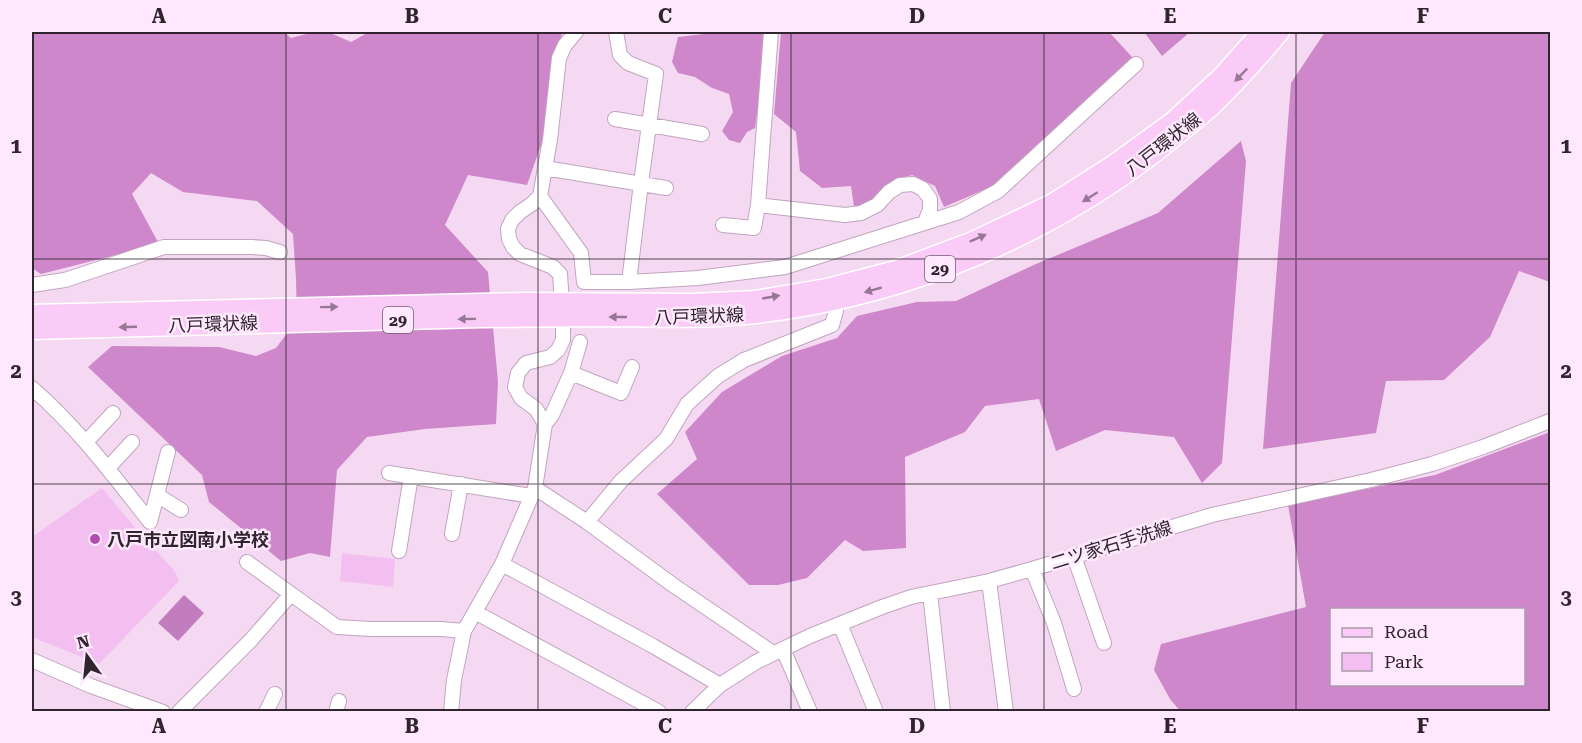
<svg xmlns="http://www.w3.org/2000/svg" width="1582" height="743" font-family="'Roboto Serif','Noto Sans JP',serif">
<rect width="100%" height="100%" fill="#f5d9f2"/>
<!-- green -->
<path fill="#f3bff0" d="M 102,488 L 143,537 L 174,570 L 179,581 L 99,664 L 32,637 L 32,537 Z
M 342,553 L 395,559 L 393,587 L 340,581 Z"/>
<!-- forest -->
<path fill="#cd87ca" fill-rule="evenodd" d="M 32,32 L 284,32 L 291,38 L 314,32 L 328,32 L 351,42 L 369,32 L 562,32 L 548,125 L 527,185 L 468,175 L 445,225 L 488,272 L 498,382 L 496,424 L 425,429 L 367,437 L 337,470 L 330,557 L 310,553 L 281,561 L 209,502 L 202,475 L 88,367 L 112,346 L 219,347 L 256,356 L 276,348 L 297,320 L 296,279 L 293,234 L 257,201 L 183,192 L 151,173 L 132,194 L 159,244 L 41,274 L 32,268 Z
M 710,32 L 765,32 L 764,62 L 755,128 L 747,132 L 740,143 L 729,140 L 722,131 L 733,112 L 729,94 L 712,88 L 695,77 L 678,73 L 672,62 L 678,37 L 704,34 Z
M 781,32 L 1109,32 L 1133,58 L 1065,119 L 993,186 L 944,207 L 935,186 L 912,175 L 896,180 L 866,207 L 854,207 L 851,186 L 822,188 L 800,171 L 796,132 L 774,114 Z
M 1144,32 L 1190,32 L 1162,56 Z
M 1325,32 L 1550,32 L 1550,282 L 1519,271 L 1490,337 L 1444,380 L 1386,381 L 1376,433 L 1263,449 L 1291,83 Z
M 1241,141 L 1246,161 L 1222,463 L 1202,483 L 1174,437 L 1105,430 L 1056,451 L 1039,399 L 985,406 L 965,432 L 905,457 L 906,548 L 863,551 L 845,540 L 807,578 L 778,585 L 749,585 L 657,494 L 697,459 L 685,432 L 722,392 L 782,356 L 837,338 L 857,316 L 917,302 L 956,301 L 1036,264 L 1158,213 Z
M 1550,432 L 1550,711 L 1180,711 L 1170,699 L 1154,670 L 1161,644 L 1306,607 L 1288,505 L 1435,475 ZM 1332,610 L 1524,610 L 1524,684 L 1332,684 Z"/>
<!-- water -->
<path fill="#c27dbf" d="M 184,595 L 204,613 L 178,641 L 158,623 Z"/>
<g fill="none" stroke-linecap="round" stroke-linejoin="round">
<!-- minor casing -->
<g stroke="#c0a5be" stroke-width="16">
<path id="minor" d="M 616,32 L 620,55 L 628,63 L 656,74 L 641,183 L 629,282
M 615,119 L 702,134
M 545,168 L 666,188
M 540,196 L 581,253 L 584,282 L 629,282 L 698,278 L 785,267 L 959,212 L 998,191 L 1136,64
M 758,205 L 845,215 L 861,213 L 877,205 L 889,192 L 900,185 L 913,184 L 923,189 L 930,199 L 930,210 L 925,222
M 723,225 L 754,228 L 758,205 L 771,32
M 32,285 L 65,280 L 164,247 L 252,247 L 266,248 L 280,252
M 571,373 L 621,393 L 632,367
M 32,388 C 77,427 113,475 150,522 L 168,452
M 545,424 L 536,409 L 521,398 L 515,387 L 518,373 L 526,363 L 550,357 L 558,350 L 563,340 L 563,317 L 560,274 L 553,267 L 520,254 L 513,247 L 509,239 L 508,229 L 512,220 L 520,212 L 532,204 L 540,196 L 550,140 L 559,58 L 565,45 L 576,32
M 86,442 L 113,413
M 108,468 L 132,442
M 389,473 L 531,496
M 535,488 L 587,522 L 673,585 L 773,653
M 157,495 L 181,510
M 587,522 L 621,481 L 666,439 L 687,404 L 718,376 L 744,360 L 832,325 L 836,311 L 835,301
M 452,534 L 461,484
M 399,551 L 411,476
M 1074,556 L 1104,643
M 247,562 L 291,594
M 502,564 L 653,646 L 720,685
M 1032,569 L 1054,623 L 1074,689
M 989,581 L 1006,712
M 930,593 L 943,712
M 475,612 L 659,712
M 840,624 L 876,712
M 783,649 L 810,712
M 32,660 L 91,686 L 163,712
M 179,712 L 251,640 L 291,594 L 337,627 L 371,629 L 441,629 L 464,631
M 266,712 L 275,694
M 336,712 L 339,701
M 451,712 L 454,680 L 464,631 L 502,564 L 535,488 L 545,424 L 552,415 L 571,373 L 580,342
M 692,712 L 720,685 L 756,662 L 810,636 L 882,607 L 911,597 L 989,581 L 1032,569 L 1212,515 L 1371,480 L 1432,464 L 1483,447 L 1550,421"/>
</g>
<!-- major casing -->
<g stroke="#fff" stroke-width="21">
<path id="major" d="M 32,314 L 524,302 L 692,303 L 755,300 L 827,288 L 896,270 L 973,241 L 1051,204 L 1114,164 L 1172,122 L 1223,75 L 1261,32
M 32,330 C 181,325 331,321 481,318 C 525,318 570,317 615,317 C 662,318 709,319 756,314 C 909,296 1057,234 1176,136 C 1188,126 1201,116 1212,106 C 1236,83 1259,57 1280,32"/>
</g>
<!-- minor -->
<use href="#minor" stroke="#fff" stroke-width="14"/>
<!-- major -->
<use href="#major" stroke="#fbcbf8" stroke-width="18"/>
</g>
<!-- one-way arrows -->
<defs><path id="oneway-solid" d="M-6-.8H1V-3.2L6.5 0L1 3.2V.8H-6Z" transform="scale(1.5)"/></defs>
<g fill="#967894">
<use href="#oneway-solid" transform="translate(1241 75) rotate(134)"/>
<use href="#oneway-solid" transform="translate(1090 197) rotate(148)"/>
<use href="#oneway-solid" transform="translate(978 238) rotate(-24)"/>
<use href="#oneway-solid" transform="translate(873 290) rotate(164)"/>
<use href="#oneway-solid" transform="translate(771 297) rotate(-10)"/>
<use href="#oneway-solid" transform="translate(329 307) rotate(-1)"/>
<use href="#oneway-solid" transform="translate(618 317) rotate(-180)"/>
<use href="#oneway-solid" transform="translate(467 319) rotate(179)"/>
<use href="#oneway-solid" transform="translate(128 327) rotate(178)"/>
</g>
<!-- grid -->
<path fill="none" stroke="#30252f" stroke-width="1.5" stroke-opacity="0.55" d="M 286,32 L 286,712M 538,32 L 538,712M 791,32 L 791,712M 1044,32 L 1044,712M 1296,32 L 1296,712M 32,259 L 1550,259M 32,484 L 1550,484"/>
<!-- markers -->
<circle fill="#b24cb0" stroke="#fee8fd" stroke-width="2" cx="95" cy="539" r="6"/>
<g text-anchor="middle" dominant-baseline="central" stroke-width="5" stroke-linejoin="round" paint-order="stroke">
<!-- shield labels -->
<g fill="#fee8fd" stroke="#6e606d" stroke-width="1.5">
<rect x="925" y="256" width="30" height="26" rx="4.5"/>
<rect x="383" y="307" width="30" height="26" rx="4.5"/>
</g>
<g font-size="16" font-weight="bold" fill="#30252f">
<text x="940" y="269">29</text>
<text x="398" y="320">29</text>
</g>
<!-- street labels -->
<g font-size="18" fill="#30252f" stroke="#fee8fd">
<text transform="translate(1163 144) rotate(-38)">八戸環状線</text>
<text transform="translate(699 316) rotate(-2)">八戸環状線</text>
<text transform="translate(213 324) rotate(-2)">八戸環状線</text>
<text transform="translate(1111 545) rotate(-17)">二ツ家石手洗線</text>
</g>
<!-- poi labels -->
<g font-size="18" font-weight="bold" fill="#30252f" stroke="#fee8fd" text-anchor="start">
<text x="107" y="539">八戸市立図南小学校</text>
</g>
</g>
<!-- border -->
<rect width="1582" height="743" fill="none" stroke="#fee8fd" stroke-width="66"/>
<!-- legend -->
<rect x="1330" y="608" width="195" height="78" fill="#fee8fd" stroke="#ac9aab" stroke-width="1.5"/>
<rect x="1342" y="628" width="30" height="9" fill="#fbcbf8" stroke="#ac9aab" stroke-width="1.5"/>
<text x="1384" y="638" font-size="18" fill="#30252f">Road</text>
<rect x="1342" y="653" width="30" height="18" fill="#f3bff0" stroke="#ac9aab" stroke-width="1.5"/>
<text x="1384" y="668" font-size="18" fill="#30252f">Park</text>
<!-- north arrow -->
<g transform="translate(87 656) rotate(345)" stroke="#fee8fd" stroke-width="4.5" paint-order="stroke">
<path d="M0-4.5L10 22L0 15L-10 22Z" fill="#30252f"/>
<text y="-9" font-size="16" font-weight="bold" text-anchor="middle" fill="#30252f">N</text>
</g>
<rect x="33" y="33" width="1516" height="677" fill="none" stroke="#30252f" stroke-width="2"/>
<g font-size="20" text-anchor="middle" font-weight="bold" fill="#30252f">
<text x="159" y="23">A</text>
<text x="412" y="23">B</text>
<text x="665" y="23">C</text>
<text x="917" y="23">D</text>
<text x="1170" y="23">E</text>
<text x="1423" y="23">F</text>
<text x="16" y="153">1</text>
<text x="1566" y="153">1</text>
<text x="16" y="378">2</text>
<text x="1566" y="378">2</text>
<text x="16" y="604">3</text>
<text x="1566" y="604">3</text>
<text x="159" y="733">A</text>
<text x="412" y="733">B</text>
<text x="665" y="733">C</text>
<text x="917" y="733">D</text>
<text x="1170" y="733">E</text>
<text x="1423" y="733">F</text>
</g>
</svg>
